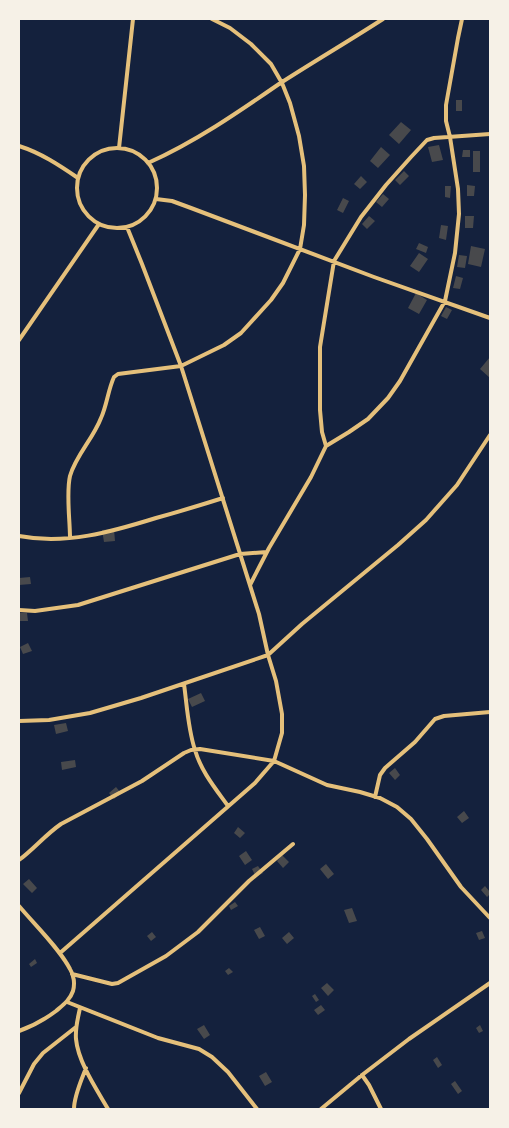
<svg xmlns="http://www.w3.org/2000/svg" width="509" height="1128" font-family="Raleway,sans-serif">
<rect width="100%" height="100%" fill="#14213d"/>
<!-- building -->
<path fill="#48494c" d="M 456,100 L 462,100 L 462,111 L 456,111 Z
M 401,122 L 411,130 L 399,144 L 389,135 Z
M 439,145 L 443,160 L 432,162 L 428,147 Z
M 381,147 L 390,155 L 378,168 L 370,161 Z
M 463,150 L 470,150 L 470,157 L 462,157 Z
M 473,151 L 480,151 L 480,172 L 473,172 Z
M 404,171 L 409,176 L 400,185 L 395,180 Z
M 361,176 L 367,182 L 360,189 L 354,184 Z
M 467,185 L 475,186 L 474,196 L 467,196 Z
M 445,186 L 451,186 L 450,198 L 445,197 Z
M 383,194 L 389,199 L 382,207 L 376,202 Z
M 343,198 L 349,201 L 343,213 L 337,210 Z
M 369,216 L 375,221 L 367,229 L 362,224 Z
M 465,216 L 474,216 L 473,228 L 465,228 Z
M 441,225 L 448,226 L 446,240 L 439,238 Z
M 419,243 L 428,247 L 426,253 L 416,249 Z
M 471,246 L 485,249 L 481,267 L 468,264 Z
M 419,253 L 428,259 L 419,272 L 410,266 Z
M 459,255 L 467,256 L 465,268 L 457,267 Z
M 456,276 L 463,278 L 460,289 L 453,288 Z
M 416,293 L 427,300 L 419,314 L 408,308 Z
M 446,307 L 452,310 L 447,319 L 441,316 Z
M 490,357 L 490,378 L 480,369 Z
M 114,529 L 115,541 L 104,542 L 102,530 Z
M 30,577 L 31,584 L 19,585 L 19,578 Z
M 19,613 L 27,613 L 28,621 L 19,621 Z
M 28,643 L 32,651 L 23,654 L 20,647 Z
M 201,693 L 205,701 L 192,707 L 188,699 Z
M 66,723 L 68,731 L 56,734 L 54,725 Z
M 75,760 L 76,767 L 62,770 L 61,762 Z
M 395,768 L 400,775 L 395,780 L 389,773 Z
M 116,787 L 121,793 L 114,799 L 109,793 Z
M 464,811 L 469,818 L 462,823 L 457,817 Z
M 238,827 L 245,833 L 240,838 L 234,833 Z
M 246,851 L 252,860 L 245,865 L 239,856 Z
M 282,855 L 289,862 L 283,868 L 277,861 Z
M 326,864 L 334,874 L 328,879 L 320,869 Z
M 258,866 L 263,873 L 256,877 L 252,869 Z
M 29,879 L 37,888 L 32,893 L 23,884 Z
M 485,886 L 490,892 L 490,894 L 487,897 L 481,890 Z
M 235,902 L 238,906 L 231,910 L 229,906 Z
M 352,908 L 357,921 L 349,923 L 344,910 Z
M 260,927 L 265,936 L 259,939 L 254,930 Z
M 482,931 L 485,938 L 479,940 L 476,933 Z
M 152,932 L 156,937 L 151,941 L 147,936 Z
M 289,932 L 294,938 L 287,944 L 282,938 Z
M 35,959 L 37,963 L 31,967 L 29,964 Z
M 229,968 L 233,972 L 228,975 L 225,971 Z
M 327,983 L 334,990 L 328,996 L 321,988 Z
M 315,994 L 319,1000 L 316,1002 L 312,996 Z
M 321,1005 L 325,1010 L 318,1015 L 314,1010 Z
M 204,1025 L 210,1035 L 204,1039 L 197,1029 Z
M 480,1025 L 483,1031 L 479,1033 L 476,1028 Z
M 437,1057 L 442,1065 L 438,1068 L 433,1060 Z
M 266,1072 L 272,1082 L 265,1086 L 259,1076 Z
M 455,1081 L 462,1091 L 458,1094 L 451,1084 Z"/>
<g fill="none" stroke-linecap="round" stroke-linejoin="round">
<!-- minor -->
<path stroke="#e5c07b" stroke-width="4" d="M 19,146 C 41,153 59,165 78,178
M 119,148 L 133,19
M77 188a40 40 0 1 1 80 0a40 40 0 1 1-80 0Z
M 148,163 C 195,142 237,113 279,84 C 313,62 349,41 383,19
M 156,199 L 172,201 L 191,208 L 374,277 L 490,318
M 19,340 L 99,224
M 326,446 L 322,432 L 320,410 L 320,347 L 334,261 L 361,217 L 386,185 L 411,157 L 427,140 L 434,138 L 490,134
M 19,536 C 66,545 111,532 156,518 C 178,512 201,505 223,498
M 70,538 C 70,520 66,493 70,476 C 76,455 93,439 101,418 C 107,405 108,390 114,377 L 118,374 L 181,366 L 224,345 L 241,333 L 271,300 L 283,283 L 300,249 L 304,225 L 305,195 L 304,166 L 299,136 L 290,103 L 282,83 L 271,64 L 251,44 L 230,28 L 212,19
M 250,585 L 269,548 L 298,499 L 311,477 L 326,446 L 349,432 L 368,419 L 388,398 L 400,381 L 445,301 L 455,253 L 459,214 L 458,189 L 450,137 L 446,121 L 446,105 L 458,38 L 462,19
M 19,610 L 35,611 L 78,605 L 240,554 L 267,552
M 184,684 C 187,706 188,729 195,750 C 201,771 215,788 228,806
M 19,721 L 49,720 L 90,713 L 141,698 L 268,655 L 302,624 L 398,545 L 426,520 L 457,485 L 490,435
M 375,797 L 380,775 L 385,768 L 415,742 L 435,719 L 444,716 L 490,712
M 19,860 C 34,849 45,835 61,824 L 142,781 L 184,753 L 191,750 L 200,749 L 274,761 L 327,785 L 360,792 L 380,798 L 397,807 L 411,819 L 427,839 L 461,887 L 490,918
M 19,906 C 35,925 59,948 70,969 C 74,975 75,984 73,991 C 70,1000 63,1005 56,1011 C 44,1020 33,1026 19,1031
M 60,953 L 255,783 L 274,761 L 282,733 L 282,714 L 276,681 L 268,655 L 259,614 L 181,366 L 142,264 L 127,227
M 72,974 L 112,984 L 118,983 L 166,956 L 198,932 L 249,881 L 293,844
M 67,1002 L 158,1038 L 199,1049 L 212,1057 L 228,1072 L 257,1109
M 80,1008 C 78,1018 75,1028 76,1039 C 78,1062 97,1090 108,1109
M 362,1075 L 369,1085 L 381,1109
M 19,1093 L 34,1064 L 43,1053 L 76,1027
M 74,1109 C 74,1096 81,1081 86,1068
M 321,1109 L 362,1075 L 409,1039 L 490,983"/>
</g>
<!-- border -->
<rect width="509" height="1128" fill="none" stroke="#f6f1e7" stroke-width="40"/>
</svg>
